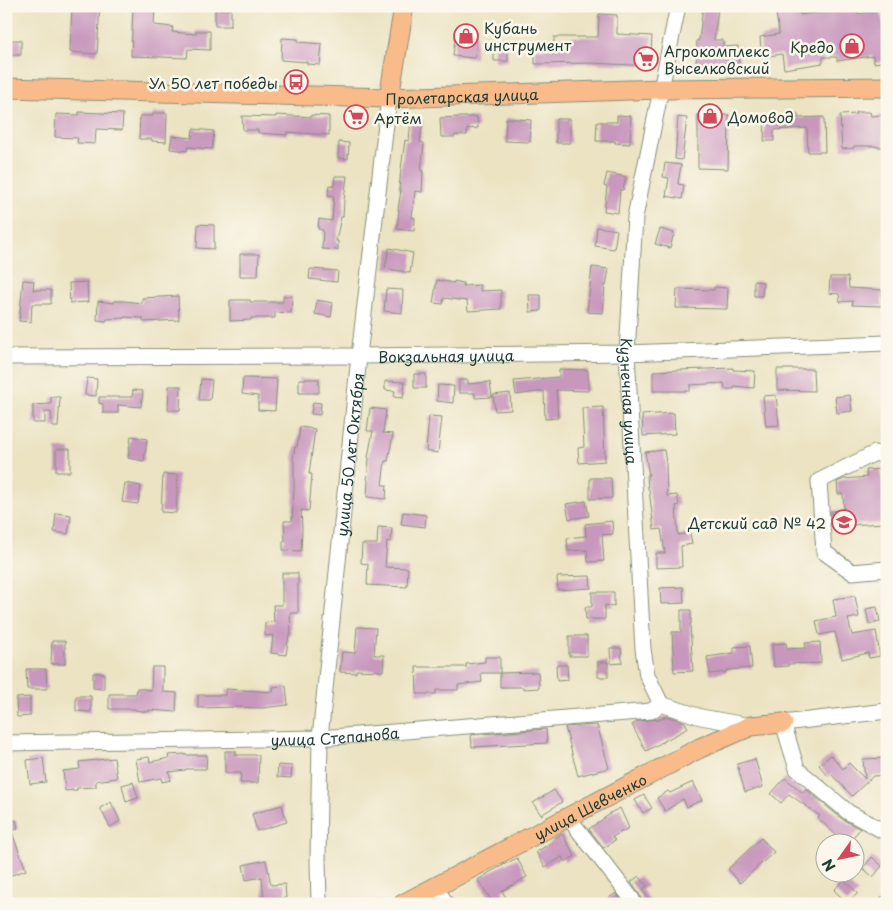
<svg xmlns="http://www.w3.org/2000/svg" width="893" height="910" font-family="'Playpen Sans',sans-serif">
<rect width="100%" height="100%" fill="#fbf7ec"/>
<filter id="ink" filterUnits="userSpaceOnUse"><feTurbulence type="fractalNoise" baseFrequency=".02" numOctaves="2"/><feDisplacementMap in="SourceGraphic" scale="10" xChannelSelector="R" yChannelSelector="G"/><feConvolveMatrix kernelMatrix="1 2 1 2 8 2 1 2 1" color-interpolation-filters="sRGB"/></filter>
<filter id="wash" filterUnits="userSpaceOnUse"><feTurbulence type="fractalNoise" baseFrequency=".0096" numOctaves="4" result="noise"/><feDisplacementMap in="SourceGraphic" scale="20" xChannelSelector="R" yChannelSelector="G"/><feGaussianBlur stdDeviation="1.12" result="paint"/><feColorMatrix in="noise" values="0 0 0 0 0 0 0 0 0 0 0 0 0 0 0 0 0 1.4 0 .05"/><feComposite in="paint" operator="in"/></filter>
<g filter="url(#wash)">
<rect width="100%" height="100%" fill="#ebe3c2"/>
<g id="blocks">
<!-- building -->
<path fill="#c897bd" d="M 72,6 L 100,6 L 97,54 L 70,52 Z
M 133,6 L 155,6 L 154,25 L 173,27 L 172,32 L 196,34 L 196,31 L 210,31 L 210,50 L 188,49 L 187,58 L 131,56 Z
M 703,6 L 718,8 L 714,40 L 723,40 L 723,47 L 738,46 L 739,66 L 723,67 L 723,68 L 696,68 L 697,40 L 699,40 Z
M 775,6 L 799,6 L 800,15 L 857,7 L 858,14 L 881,10 L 887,47 L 887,61 L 874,63 L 873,56 L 837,61 L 837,57 L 823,57 L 823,63 L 784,69 L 782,54 L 762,57 L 761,50 L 760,37 L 779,34 Z
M 215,9 L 231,9 L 231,26 L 215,26 Z
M 599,14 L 617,15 L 617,34 L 652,36 L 650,66 L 592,63 L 535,64 L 535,48 L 554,48 L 554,37 L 598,37 Z
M 456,29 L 477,32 L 475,58 L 453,56 Z
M 282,38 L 298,39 L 298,42 L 322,44 L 320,65 L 307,64 L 307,62 L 281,60 Z
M 8,40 L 21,40 L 21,55 L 8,55 Z
M 494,41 L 507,41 L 508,61 L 494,61 Z
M 79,112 L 123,114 L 122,130 L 96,129 L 95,144 L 77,143 L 78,138 L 55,137 L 56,114 L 79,115 Z
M 856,112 L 870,112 L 871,116 L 883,115 L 884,147 L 876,147 L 876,146 L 854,146 L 854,148 L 842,149 L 840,115 L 856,114 Z
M 153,113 L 167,113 L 166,142 L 152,141 L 152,139 L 139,139 L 140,116 L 153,116 Z
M 797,113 L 797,118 L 824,117 L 825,152 L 808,152 L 807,128 L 774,130 L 774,141 L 764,141 L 765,118 L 784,119 L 784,114 Z
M 276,115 L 311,117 L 311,115 L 329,116 L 329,135 L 287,132 L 287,135 L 258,133 L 258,130 L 243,130 L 242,116 L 276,117 Z
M 617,115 L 631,116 L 630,144 L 615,143 L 615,141 L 596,141 L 597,122 L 617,122 Z
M 698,115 L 729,115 L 728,169 L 698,168 Z
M 459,117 L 477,117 L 478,128 L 467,129 L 467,135 L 455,135 L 455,137 L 441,137 L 440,118 Z
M 678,117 L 687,118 L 682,160 L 675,159 Z
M 411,118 L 423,120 L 420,142 L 424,143 L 421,171 L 423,171 L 422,192 L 415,191 L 412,217 L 415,218 L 414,231 L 397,229 L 399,210 L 398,210 L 401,190 L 399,190 L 401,169 L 405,140 L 409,141 Z
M 506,118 L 531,120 L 530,142 L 505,141 Z
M 556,119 L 570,119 L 570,143 L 556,143 Z
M 193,129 L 214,131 L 212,149 L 188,147 L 187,151 L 170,149 L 172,136 L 192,138 Z
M 339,142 L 349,143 L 348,159 L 338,158 Z
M 665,163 L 681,165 L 678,184 L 684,185 L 682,199 L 666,196 L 669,178 L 663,177 Z
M 607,173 L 626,177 L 623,190 L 620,190 L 618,213 L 604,211 L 607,187 L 604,186 Z
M 335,176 L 347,176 L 344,200 L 343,217 L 341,217 L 336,241 L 338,241 L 338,250 L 322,249 L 323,230 L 318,229 L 319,219 L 332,221 L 334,196 L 328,195 L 329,185 L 334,186 Z
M 198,224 L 214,225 L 214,249 L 197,248 Z
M 597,227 L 617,230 L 614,249 L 595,246 Z
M 660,229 L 674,233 L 670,248 L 655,244 Z
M 389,248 L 413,253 L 410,273 L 385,268 Z
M 240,254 L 259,254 L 258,276 L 240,276 Z
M 592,267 L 609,269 L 606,286 L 605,285 L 603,313 L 587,312 Z
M 310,269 L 338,271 L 337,282 L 309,279 Z
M 830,277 L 848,277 L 849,288 L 882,290 L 882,306 L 852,305 L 853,301 L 840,302 L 839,294 L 829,293 Z
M 23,280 L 34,281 L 33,290 L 51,290 L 51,304 L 32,304 L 31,322 L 19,321 Z
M 437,280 L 454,283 L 454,281 L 463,283 L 463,286 L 480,285 L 480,291 L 501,290 L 501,309 L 468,311 L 467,301 L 444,298 L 443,304 L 433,303 Z
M 754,281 L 763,282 L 762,296 L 754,296 Z
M 87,282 L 88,302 L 70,303 L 69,283 Z
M 714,287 L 728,288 L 727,309 L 676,308 L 677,289 L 714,290 Z
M 386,289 L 403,290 L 402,313 L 384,311 Z
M 529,295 L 541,295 L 541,311 L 530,312 Z
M 178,296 L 179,320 L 143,322 L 143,318 L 124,317 L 124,318 L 107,319 L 106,321 L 97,320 L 98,301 L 114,303 L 114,301 L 124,301 L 142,303 L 142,298 Z
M 283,296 L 292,296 L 291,313 L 275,312 L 275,318 L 251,318 L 251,320 L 230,321 L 230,300 L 250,300 L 250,302 L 283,302 Z
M 317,300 L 333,303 L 331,317 L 315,314 Z
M 733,368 L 733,370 L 755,371 L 754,388 L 734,386 L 734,389 L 725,389 L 724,383 L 690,385 L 690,391 L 653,391 L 653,371 Z
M 559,369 L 588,370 L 588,391 L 556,390 L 558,418 L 545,419 L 544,391 L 516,395 L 514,381 L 559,377 Z
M 777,369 L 813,369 L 814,391 L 777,390 Z
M 414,374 L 426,374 L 426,388 L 414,388 Z
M 87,378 L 97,379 L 96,396 L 85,395 Z
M 243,378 L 277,379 L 275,411 L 258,410 L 258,396 L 242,394 Z
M 201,379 L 212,380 L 210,400 L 199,400 Z
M 299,379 L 319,379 L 319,393 L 299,393 Z
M 459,380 L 468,380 L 468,384 L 490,382 L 492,397 L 475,398 L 475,393 L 459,393 Z
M 385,381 L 405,382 L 403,398 L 394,397 L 395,391 L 385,390 Z
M 438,385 L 454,386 L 453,403 L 437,401 Z
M 169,386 L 181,386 L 180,410 L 168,410 Z
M 133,390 L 143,391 L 141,407 L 118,405 L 118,413 L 103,413 L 103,404 L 99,403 L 99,397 L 132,397 Z
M 510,393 L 511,410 L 495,411 L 493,395 Z
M 776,395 L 779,425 L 766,426 L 763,396 Z
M 850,395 L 852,411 L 837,413 L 835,397 Z
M 51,397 L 60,397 L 58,427 L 52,427 L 51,412 L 45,412 L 45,423 L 33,423 L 33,405 L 51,404 Z
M 313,402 L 321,403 L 320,415 L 311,414 Z
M 603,407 L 605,461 L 579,463 L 578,448 L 584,447 L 582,408 Z
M 370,408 L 386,410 L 383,433 L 393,434 L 388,461 L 385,461 L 382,485 L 387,485 L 386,499 L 367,497 L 368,480 L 367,479 L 369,458 L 368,457 L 373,431 L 367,431 Z
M 674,413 L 675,434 L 643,436 L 642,415 Z
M 429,416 L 442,417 L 438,453 L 426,451 Z
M 300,427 L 315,429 L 309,474 L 312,474 L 309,511 L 301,510 L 302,528 L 301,551 L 283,550 L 283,541 L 285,541 L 284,521 L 292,521 L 294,490 L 294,461 L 293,460 L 295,447 L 297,447 Z
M 131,436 L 147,439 L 144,461 L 128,458 Z
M 56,449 L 70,449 L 70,472 L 56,472 Z
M 664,450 L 666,463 L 667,496 L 677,495 L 679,505 L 676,506 L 678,535 L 690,533 L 692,544 L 681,546 L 682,567 L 656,568 L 656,553 L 665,553 L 661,529 L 654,530 L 649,489 L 648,489 L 647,475 L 649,475 L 645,452 Z
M 881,469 L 885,523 L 832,526 L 831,511 L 844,510 L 843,494 L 838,494 L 837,482 L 844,479 L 867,477 L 866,470 Z
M 163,474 L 178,475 L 176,513 L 161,512 Z
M 590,478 L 611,478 L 612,498 L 590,499 Z
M 125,483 L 141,486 L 138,504 L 122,502 Z
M 586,501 L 589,516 L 569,519 L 566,504 Z
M 403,512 L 426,515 L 425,527 L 401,524 Z
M 56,513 L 71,515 L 68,534 L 54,532 Z
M 612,521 L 613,534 L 602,535 L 604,561 L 588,562 L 587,550 L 568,551 L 567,538 L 586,536 L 585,524 Z
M 378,527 L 392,528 L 391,542 L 387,541 L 385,567 L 408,568 L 407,587 L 367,585 L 368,564 L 361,563 L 362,544 L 377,544 Z
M 282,573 L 298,573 L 298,613 L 290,613 L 291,635 L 289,635 L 286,655 L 271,653 L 273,635 L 265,636 L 265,623 L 274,622 L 273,605 L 282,605 Z
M 590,576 L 591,588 L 558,590 L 557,577 Z
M 683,587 L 684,603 L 661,604 L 660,588 Z
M 592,592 L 614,592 L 614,606 L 605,605 L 605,619 L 586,619 L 585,607 L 592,607 Z
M 855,596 L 859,617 L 848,619 L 852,635 L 876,631 L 880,656 L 869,658 L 868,653 L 842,659 L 835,632 L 819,635 L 816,621 L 836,617 L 833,599 Z
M 877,607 L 880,622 L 869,624 L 866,609 Z
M 681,610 L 691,610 L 691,624 L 690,624 L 693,671 L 674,672 L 672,632 L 681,632 Z
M 357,627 L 376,628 L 374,655 L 384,655 L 383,671 L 356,670 L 356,673 L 340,672 L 342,652 L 355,653 Z
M 569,636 L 587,636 L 587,656 L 569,656 Z
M 52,641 L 65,641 L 65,664 L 51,664 Z
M 820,642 L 821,663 L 788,664 L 788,666 L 774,667 L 772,644 L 786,643 L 787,649 L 806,648 L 805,643 Z
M 750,646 L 752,668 L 726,670 L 727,672 L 710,674 L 707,657 L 734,653 L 734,647 Z
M 610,648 L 621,648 L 622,663 L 611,664 Z
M 485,657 L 500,657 L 500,673 L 538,672 L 539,688 L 523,689 L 523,687 L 500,687 L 500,673 L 481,673 L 482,682 L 458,685 L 458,690 L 436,690 L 436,694 L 417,694 L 416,667 L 466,667 L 466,664 L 485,662 Z
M 598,662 L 608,662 L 608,677 L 598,677 Z
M 556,665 L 567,665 L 568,680 L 557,681 Z
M 152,667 L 163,667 L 163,692 L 177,693 L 176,712 L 149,710 L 149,712 L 135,710 L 135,709 L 109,709 L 109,694 L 136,694 L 137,688 L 151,690 Z
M 26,669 L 46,669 L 47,689 L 27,689 Z
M 93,673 L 104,673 L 104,689 L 93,688 Z
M 286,686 L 288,705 L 262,708 L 236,707 L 198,708 L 198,695 L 226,695 L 226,689 L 273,692 L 273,687 Z
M 76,696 L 91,696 L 91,712 L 76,711 Z
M 30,697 L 30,716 L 17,717 L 16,698 Z
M 666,716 L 685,722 L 688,728 L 646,751 L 632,725 L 638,721 L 656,719 L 657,721 Z
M 597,725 L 609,768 L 578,776 L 565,727 Z
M 546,729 L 547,743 L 472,747 L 471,735 Z
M 225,751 L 236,751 L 236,755 L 259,755 L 258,783 L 240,783 L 241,773 L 225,773 Z
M 185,754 L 185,755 L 207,755 L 206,769 L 186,769 L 186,770 L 169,772 L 171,780 L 162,782 L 161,778 L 140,782 L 136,759 L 149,757 L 150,762 L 169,758 L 168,755 Z
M 831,755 L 843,769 L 849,763 L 865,779 L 863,759 L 887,758 L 887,775 L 873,776 L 852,796 L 831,774 L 828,776 L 819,765 Z
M 43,758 L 46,782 L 30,784 L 27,760 Z
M 114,758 L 117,778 L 96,781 L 96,787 L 77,788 L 77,790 L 65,791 L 63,771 L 80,769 L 79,762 Z
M 755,759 L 763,787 L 745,792 L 737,764 Z
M 278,765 L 292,766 L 291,778 L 277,777 Z
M 785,778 L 803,793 L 806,789 L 842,819 L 860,829 L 849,842 L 843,842 L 818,818 L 820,816 L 789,794 L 781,803 L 771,794 Z
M 133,782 L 138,798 L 126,802 L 122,785 Z
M 693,782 L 702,800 L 687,807 L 683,799 L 665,811 L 657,798 L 668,791 L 670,793 Z
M 554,790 L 562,802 L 541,815 L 533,803 Z
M 644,795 L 652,808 L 643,813 L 635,800 Z
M 111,802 L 120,821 L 110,827 L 100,808 Z
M 282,805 L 287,822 L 257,831 L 252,814 Z
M 620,808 L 629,828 L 612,837 L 615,840 L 604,848 L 589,829 L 610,814 L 610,813 Z
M 6,820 L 8,822 L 16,820 L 18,829 L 11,830 L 26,870 L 6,877 Z
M 562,834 L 575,856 L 565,862 L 562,857 L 545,867 L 536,852 L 553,842 L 552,840 Z
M 761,838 L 774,852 L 740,883 L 728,869 Z
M 872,857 L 882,866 L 873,877 L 863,868 Z
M 517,858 L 527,877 L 502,891 L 507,899 L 500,904 L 494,904 L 478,880 L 490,872 Z
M 266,860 L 271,885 L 285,884 L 286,898 L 264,900 L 262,877 L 246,880 L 243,865 Z
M 639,876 L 647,886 L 642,890 L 653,904 L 640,904 L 641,897 L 631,882 Z
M 844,880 L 858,893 L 847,903 L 834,890 Z
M 616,893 L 624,904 L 613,904 L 609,898 Z"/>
</g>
</g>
<g filter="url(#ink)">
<use href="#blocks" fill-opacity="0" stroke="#85907b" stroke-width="1"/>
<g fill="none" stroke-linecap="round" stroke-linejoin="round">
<!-- minor casing -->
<g stroke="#85907b" stroke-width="17">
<g id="minor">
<path id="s1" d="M 678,6 L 635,217 L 627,353 L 643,649 L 647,675 L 661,704 L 701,717 L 751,726"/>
<path id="s2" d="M 6,357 L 359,356 L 627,353 L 887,343"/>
<path d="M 887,457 L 875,453 L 819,481 L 824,552 L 852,572 L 887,569"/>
<path d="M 887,711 L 783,723 L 797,769 L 848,812 L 887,833"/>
<path id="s3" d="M 6,743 L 320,738 L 651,711 L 661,704"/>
<path d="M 568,817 L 632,899"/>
<path d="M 436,887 L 446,904"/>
<path id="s4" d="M 319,904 L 318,860 L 320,738 L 359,356 L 389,98"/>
<path d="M 886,904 L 887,903"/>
</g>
</g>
<!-- major casing -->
<g stroke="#85907b" stroke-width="21">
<g id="major">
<path id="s5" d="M 6,88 L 389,98 L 661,89 L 887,87"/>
<path d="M 389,98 L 404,6"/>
<path id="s6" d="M 403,904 L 700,748 L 751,726 L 783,723"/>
</g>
</g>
<!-- minor -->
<use href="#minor" stroke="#fff" stroke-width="15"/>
<!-- major -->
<use href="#major" stroke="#fabb8b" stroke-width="19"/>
</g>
</g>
<!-- icons -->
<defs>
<g id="shop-ring" transform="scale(1.25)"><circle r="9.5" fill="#fbf7ec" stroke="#d1495b" stroke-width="1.5"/><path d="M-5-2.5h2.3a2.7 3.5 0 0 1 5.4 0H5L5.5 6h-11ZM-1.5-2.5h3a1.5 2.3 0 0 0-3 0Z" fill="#d1495b"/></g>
<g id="supermarket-ring" transform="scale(1.25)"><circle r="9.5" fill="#fbf7ec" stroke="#d1495b" stroke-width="1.5"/><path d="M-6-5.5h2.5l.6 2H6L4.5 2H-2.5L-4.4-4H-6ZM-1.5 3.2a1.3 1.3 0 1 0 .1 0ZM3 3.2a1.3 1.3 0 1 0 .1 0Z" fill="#d1495b"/></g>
<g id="bus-ring" transform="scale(1.25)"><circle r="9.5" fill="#fbf7ec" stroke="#d1495b" stroke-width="1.5"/><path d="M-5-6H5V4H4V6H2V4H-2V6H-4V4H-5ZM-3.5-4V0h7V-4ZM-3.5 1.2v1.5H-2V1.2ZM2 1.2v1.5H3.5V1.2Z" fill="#d1495b"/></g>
<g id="school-ring" transform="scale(1.25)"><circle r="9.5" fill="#fbf7ec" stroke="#d1495b" stroke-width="1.5"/><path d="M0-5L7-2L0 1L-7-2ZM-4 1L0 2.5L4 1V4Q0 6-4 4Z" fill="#d1495b"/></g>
</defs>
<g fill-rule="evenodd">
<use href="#shop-ring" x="466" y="36"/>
<use href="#shop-ring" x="852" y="46"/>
<use href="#supermarket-ring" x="646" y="59"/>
<use href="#bus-ring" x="296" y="82"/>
<use href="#shop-ring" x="710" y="116"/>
<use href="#supermarket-ring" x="356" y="117"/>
<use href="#school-ring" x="844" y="522"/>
</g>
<g text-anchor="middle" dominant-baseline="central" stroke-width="5" stroke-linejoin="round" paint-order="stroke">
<!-- poi labels -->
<g font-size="15" fill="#1f3d34" stroke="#fbf7ec" text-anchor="start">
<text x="484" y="27">Кубань<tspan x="484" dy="17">инструмент</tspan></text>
<text x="834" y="46" text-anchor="end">Кредо</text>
<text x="664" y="50">Агрокомплекс<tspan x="664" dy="17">Выселковский</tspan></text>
<text x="278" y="82" text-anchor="end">Ул 50 лет победы</text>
<text x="728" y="116">Домовод</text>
<text x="374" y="117">Артём</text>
<text x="826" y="522" text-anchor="end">Детский сад № 42</text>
</g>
<!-- street labels -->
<g font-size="15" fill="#1f3d34" stroke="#fbf7ec">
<text stroke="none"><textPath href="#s5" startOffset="456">Пролетарская улица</textPath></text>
<text stroke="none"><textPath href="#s2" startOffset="440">Вокзальная улица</textPath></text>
<text stroke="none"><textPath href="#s1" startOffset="400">Кузнечная улица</textPath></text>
<text stroke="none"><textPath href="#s4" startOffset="451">улица 50 лет Октября</textPath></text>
<text stroke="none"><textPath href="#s3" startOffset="329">улица Степанова</textPath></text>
<text stroke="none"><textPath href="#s6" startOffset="211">улица Шевченко</textPath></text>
</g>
</g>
<!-- margin -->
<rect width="893" height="910" fill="none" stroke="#fbf7ec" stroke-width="25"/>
<!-- north arrow -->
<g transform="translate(840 858) rotate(237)"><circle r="24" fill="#fbf7ec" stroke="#a3ada2"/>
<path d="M0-4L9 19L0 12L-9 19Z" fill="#d1495b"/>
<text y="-8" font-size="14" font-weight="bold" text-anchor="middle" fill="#1f3d34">N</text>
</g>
</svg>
